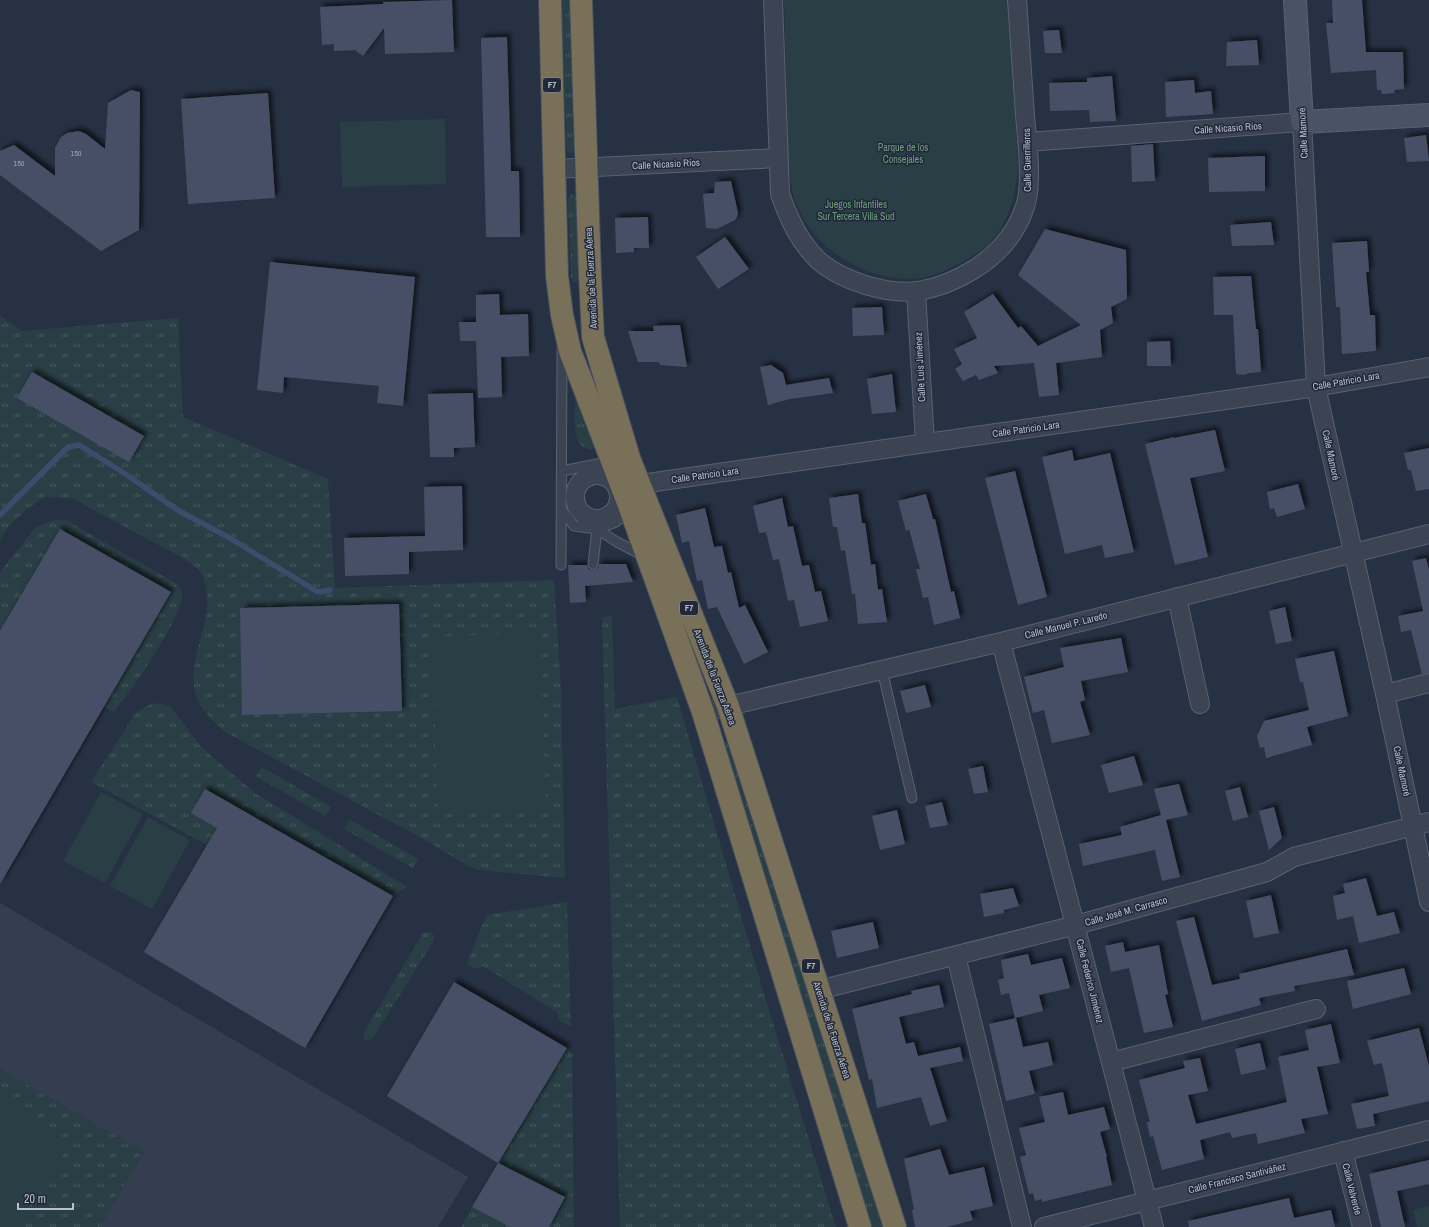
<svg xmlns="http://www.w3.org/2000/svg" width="1429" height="1227" font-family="'Archivo Narrow',sans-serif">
<defs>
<pattern id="grass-tufts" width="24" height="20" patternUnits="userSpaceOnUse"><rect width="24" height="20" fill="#293f45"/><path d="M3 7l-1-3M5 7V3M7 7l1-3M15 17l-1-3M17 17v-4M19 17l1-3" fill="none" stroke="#46595f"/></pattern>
<filter id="shadow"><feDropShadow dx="3.5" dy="-3.5" stdDeviation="2" flood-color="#0009"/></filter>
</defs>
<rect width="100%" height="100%" fill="#273144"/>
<!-- airport -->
<path fill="#353e51" d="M 0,903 L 468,1177 L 438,1227 L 100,1227 L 144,1152 L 0,1069 Z"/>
<!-- grass -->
<path fill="url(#grass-tufts)" d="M 561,0 L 569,0 L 575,150 L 571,154 L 567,151 Z
M 572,194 L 576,198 L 579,275 L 578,281 L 574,282 L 571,278 L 568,199 Z
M 0,315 L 21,331 L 178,318 L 183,417 L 328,479 L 335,588 L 554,580 L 561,688 L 565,878 L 479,870 L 468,866 L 425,840 L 227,733 C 213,722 196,706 194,687 C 189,653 215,620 205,584 C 204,581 203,575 201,573 C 198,568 191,564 187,560 L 71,498 L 44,497 L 26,510 L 10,525 L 0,539 Z
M 576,385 L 595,447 L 590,450 C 586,448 582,447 579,443 C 572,432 576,398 576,385 Z
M 55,520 L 67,521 L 177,584 C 180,588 183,592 182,598 C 179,622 131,691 114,712 L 104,707 L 171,592 L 60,529 L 0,631 L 0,572 L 36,527 Z
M 612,616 L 615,709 L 677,697 L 764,994 L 836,1227 L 620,1227 L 602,617 Z
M 160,703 L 171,707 L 201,747 L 255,793 L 407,887 L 393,896 L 232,803 L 207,845 L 91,782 L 135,714 L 148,705 Z
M 731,739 L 883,1227 L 869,1227 L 720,743 Z
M 262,767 L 331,807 L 325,816 L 256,776 Z
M 349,819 L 418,859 L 413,868 L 344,829 Z
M 567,902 L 571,1027 L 559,1020 L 558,1013 L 483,966 L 475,969 L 467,964 L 486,915 Z
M 427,932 L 432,933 L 434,937 L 433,942 L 372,1039 L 368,1041 L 364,1039 L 363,1034 L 423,933 Z
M 567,1048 L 572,1054 L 574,1227 L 549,1227 L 565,1196 L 498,1163 Z
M 0,1069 L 144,1152 L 100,1227 L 0,1227 Z
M 472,1207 L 510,1227 L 461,1227 Z"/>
<!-- green -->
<path fill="#293f45" d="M 784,0 L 1008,0 L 1018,167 C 1016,195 1009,221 991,242 C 984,250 972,256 963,261 C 951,268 935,276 921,278 C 875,284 824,256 802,216 C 784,182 788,142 787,106 C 786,71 785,35 784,0 Z
M 445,119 L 446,184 L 342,187 L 340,122 Z
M 540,633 L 546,811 L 438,814 L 432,637 Z
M 101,792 L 143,814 L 105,883 L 63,861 Z
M 148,817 L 190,840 L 152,909 L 110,886 Z
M 0,1100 L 70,1143 L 17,1227 L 3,1227 L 0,1225 Z
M 1429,1206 L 1429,1227 L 1417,1227 L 1413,1210 Z"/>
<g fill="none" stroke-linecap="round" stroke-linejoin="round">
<!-- stream -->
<path stroke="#3d4c6d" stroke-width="5.5" d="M 0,515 L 68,447 L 79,445 L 121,471 L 179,511 L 228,537 L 318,592 L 330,590"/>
</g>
<!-- building -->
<path fill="#465066" filter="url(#shadow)" d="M 452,0 L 454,52 L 385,54 L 384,28 L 363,56 L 355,50 L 334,51 L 334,44 L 322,45 L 320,7 L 383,4 L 383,2 Z
M 1332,0 L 1362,0 L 1366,52 L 1403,52 L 1404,89 L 1394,90 L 1395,93 L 1382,94 L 1381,90 L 1377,90 L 1376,70 L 1331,73 L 1326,23 L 1333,23 Z
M 1059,30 L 1062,53 L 1045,53 L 1043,31 Z
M 507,37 L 511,171 L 519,171 L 520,237 L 486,237 L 481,38 Z
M 1257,40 L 1259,65 L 1226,66 L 1227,42 Z
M 1112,76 L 1116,121 L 1090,122 L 1089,110 L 1050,111 L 1049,83 L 1087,82 L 1087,78 Z
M 1194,80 L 1195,93 L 1211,91 L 1213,114 L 1166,117 L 1165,82 Z
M 131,90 L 140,92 L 139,230 L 101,251 L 0,175 L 0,151 L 14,145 L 55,176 L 55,148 L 61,137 L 67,133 L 79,131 L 86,134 L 105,149 L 108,103 Z
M 268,93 L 275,198 L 188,204 L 181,99 Z
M 1426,135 L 1429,161 L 1407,162 L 1404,138 Z
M 1153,144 L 1155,181 L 1132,182 L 1131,146 Z
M 1265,156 L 1265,191 L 1209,192 L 1208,158 Z
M 731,181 L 738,213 L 737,217 L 735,220 L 717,229 L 706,228 L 703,194 L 714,193 L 715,182 Z
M 648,217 L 649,248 L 634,248 L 634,252 L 616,253 L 615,218 Z
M 1271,222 L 1274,245 L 1232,246 L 1230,225 Z
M 1045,229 L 1126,250 L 1127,299 L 1111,307 L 1113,323 L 1100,330 L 1102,357 L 1056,363 L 1059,395 L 1039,397 L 1034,363 L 994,366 L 998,373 L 979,380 L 976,375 L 963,381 L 955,369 L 962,364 L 954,349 L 977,338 L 964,312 L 993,294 L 1018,328 L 1021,326 L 1038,346 L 1081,325 L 1018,275 Z
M 725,237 L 749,269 L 718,289 L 696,257 Z
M 1367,241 L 1369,272 L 1366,272 L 1370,315 L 1375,315 L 1376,351 L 1342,354 L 1340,307 L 1336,307 L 1332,243 Z
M 270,262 L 415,277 L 403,406 L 377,403 L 379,386 L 284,377 L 283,393 L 257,390 Z
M 1251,276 L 1256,329 L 1258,329 L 1261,372 L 1249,373 L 1244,375 L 1236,374 L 1233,315 L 1214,315 L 1213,277 Z
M 499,294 L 500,315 L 528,314 L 529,356 L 501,357 L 502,397 L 478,398 L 476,341 L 460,341 L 459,322 L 476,322 L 476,295 Z
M 882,307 L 884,335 L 853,336 L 852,308 Z
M 680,325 L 687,367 L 660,365 L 659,362 L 638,362 L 628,331 L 654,331 L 653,326 Z
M 1170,341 L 1171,366 L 1147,366 L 1147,342 Z
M 771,365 L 783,373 L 786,385 L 829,378 L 833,393 L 790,399 L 768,405 L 760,367 Z
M 32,372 L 144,436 L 129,462 L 17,398 Z
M 892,374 L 896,412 L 872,414 L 867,379 Z
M 473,393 L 475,447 L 454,448 L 454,457 L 430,457 L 428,394 Z
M 1215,430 L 1225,471 L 1190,478 L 1208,557 L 1175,565 L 1145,444 L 1174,437 L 1174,438 Z
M 1429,448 L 1429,489 L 1416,491 L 1411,470 L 1408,470 L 1404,453 Z
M 1072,450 L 1074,461 L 1110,453 L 1134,552 L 1105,558 L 1102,545 L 1065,554 L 1042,457 Z
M 1015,471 L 1047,597 L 1018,605 L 985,478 Z
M 1298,484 L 1305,509 L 1277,517 L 1274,508 L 1270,509 L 1267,492 Z
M 462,486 L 463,550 L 409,552 L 409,574 L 345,576 L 344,538 L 425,536 L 424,487 Z
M 858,494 L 862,523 L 865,523 L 871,565 L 875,564 L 878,590 L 882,589 L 887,622 L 858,624 L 855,594 L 852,594 L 845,550 L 841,551 L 837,527 L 833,527 L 829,498 Z
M 926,494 L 933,519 L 935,519 L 951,592 L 954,591 L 960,618 L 934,625 L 928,597 L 923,598 L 916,569 L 920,569 L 909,529 L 906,531 L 898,501 Z
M 782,498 L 788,527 L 793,526 L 802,566 L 809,565 L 815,592 L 821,591 L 828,621 L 800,627 L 794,600 L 788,601 L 779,559 L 773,560 L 766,532 L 759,533 L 753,506 Z
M 705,508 L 714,547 L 722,546 L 728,573 L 731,572 L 739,608 L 745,605 L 768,652 L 744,664 L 717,607 L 708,609 L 702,580 L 697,581 L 689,541 L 682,543 L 676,515 Z
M 60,529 L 171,592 L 0,884 L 0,631 Z
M 1426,558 L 1429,570 L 1429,673 L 1422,674 L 1411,630 L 1401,632 L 1398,616 L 1428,610 L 1423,611 L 1412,561 Z
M 599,564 L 626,564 L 633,582 L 585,586 L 586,602 L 570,603 L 568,565 L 587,565 L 589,569 L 593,570 L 598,568 Z
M 399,604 L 402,711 L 242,715 L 240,608 Z
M 1285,607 L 1292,641 L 1276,644 L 1269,611 Z
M 1121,638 L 1128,672 L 1081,681 L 1085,700 L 1080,702 L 1090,735 L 1052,743 L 1044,710 L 1033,713 L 1024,677 L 1064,667 L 1060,648 Z
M 1334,651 L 1348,716 L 1307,727 L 1312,745 L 1266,758 L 1264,747 L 1260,748 L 1257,736 L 1264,721 L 1309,710 L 1303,682 L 1300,682 L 1295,659 Z
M 925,685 L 931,707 L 906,713 L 900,691 Z
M 1134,756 L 1143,785 L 1109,793 L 1101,765 Z
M 983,766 L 988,792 L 974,794 L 968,769 Z
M 1179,784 L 1188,815 L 1166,820 L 1180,877 L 1162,881 L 1155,850 L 1083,866 L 1079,844 L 1122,835 L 1120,827 L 1161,815 L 1154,789 Z
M 1240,787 L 1248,817 L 1233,821 L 1225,791 Z
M 205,789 L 393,896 L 305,1048 L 144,952 L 217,828 L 191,813 Z
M 942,802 L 948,825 L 930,828 L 925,806 Z
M 1274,807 L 1282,838 L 1269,850 L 1259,811 Z
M 897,810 L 905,844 L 880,850 L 872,816 Z
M 1366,878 L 1377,916 L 1394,912 L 1400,933 L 1359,943 L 1353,916 L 1337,920 L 1333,896 L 1345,893 L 1343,884 Z
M 1013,888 L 1019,906 L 1004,910 L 1004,913 L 984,917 L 980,894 Z
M 1271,895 L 1279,933 L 1254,938 L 1246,901 Z
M 1194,917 L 1212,985 L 1240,979 L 1239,974 L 1347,949 L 1354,975 L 1294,986 L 1295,991 L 1259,998 L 1261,1005 L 1202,1021 L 1176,921 Z
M 873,922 L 879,948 L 837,958 L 831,931 Z
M 1123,942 L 1125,952 L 1159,945 L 1168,994 L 1165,995 L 1173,1027 L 1144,1033 L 1129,968 L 1111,972 L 1105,946 Z
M 1028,954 L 1031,965 L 1062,958 L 1070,988 L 1039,995 L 1043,1011 L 1015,1018 L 1009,993 L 1001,995 L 998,980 L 1004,978 L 1001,960 Z
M 1404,968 L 1411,994 L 1353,1009 L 1347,981 Z
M 454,982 L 567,1048 L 498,1163 L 387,1096 Z
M 939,985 L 944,1007 L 899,1017 L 906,1044 L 914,1042 L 918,1056 L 960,1047 L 963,1061 L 930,1068 L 947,1121 L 930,1126 L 921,1097 L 877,1108 L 872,1079 L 869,1080 L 852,1009 L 912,994 L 911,991 Z
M 1016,1018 L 1023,1047 L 1048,1042 L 1053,1065 L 1029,1071 L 1035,1094 L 1006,1101 L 989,1024 Z
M 1331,1024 L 1340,1063 L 1317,1067 L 1328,1114 L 1301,1119 L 1305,1133 L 1258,1144 L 1256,1133 L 1232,1138 L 1230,1132 L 1200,1140 L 1204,1159 L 1162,1170 L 1153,1136 L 1150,1137 L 1147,1122 L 1150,1122 L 1139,1080 L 1185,1068 L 1183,1061 L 1200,1058 L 1208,1091 L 1188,1095 L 1196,1124 L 1287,1102 L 1278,1057 L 1309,1050 L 1305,1030 Z
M 1419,1028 L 1429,1066 L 1429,1101 L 1373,1114 L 1375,1126 L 1357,1129 L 1351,1104 L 1389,1096 L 1382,1063 L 1374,1065 L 1367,1041 Z
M 1260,1043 L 1266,1069 L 1241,1075 L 1235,1049 Z
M 1063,1092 L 1068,1115 L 1104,1107 L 1110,1129 L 1100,1132 L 1107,1157 L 1106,1157 L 1112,1185 L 1042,1202 L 1042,1199 L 1035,1201 L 1033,1193 L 1029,1194 L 1020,1157 L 1026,1155 L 1019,1128 L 1045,1122 L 1039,1097 Z
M 940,1149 L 949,1175 L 984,1167 L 993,1206 L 970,1211 L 973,1220 L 955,1225 L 947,1227 L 915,1227 L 912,1210 L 914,1209 L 904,1159 Z
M 1429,1160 L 1429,1184 L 1397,1191 L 1405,1227 L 1381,1227 L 1369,1174 Z
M 498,1163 L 565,1197 L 549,1227 L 510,1227 L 472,1207 Z
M 1289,1198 L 1294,1218 L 1331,1210 L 1335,1227 L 1189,1227 L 1188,1221 Z"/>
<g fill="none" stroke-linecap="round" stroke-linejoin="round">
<!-- lane casing -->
<g stroke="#5a6171" stroke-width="11">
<path id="lane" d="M 562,471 L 612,461
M 562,510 L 574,526 L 597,529 L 617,542 L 644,556
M 597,529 L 616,522 L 630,508
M 593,564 L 597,529
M 561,565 L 562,349
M 882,670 L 912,798"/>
</g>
<!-- street casing -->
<g stroke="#5a6171" stroke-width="20">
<path id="street" d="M 773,0 L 780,194 C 789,219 799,242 819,261 C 842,281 887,295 918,291 C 955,285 997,261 1016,227 C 1021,219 1027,203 1028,193 C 1031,168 1027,140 1025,115 C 1022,76 1020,38 1017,0
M 1027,142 L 1302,122 L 1316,387 L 1385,694 L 1429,902
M 555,169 L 777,158
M 916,291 L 925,443
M575 497a22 22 0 1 1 44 0a22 22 0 1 1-44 0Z
M 627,486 L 1316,387 L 1429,367
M 1177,597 L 1200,704
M 1001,642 L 1154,1227
M 1385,694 L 1429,683
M 703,712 L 1001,642 L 1429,534
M 956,956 L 1022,1227
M 819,990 L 1076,925 L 1267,872 L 1294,857 L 1429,822
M 1111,1062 L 1316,1009
M 1343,1151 L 1362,1227
M 1044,1227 L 1429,1130"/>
</g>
<!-- secondary casing -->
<g stroke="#5a6171" stroke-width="24">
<path id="secondary" d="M 1295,0 L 1302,122 L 1429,115"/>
</g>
<!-- highway casing -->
<g stroke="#464e5e" stroke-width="24">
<path id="highway" d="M 550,0 L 557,276 L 562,315 L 570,351 L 630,508 L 703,712 L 860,1227
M 581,0 L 590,275 L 593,337 L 629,458 L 728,706 L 895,1227"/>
</g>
<!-- lane -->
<use href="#lane" stroke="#3c4353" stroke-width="9"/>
<!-- street -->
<use href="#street" stroke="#3c4353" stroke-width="18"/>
<!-- secondary -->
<use href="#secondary" stroke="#4a5266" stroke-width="22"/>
<!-- highway -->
<use href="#highway" stroke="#797059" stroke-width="22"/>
</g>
<g text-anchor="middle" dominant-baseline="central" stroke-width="3" stroke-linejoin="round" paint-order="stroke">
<!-- number labels -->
<g font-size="8" fill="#9ca3b3">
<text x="76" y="153">150</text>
<text x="19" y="163">150</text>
</g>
<!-- shield labels -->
<g fill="#202839" stroke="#8b92a1" stroke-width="1">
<rect x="543" y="78" width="18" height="14" rx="3"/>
<rect x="680" y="601" width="18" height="14" rx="3"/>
<rect x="802" y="959" width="18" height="14" rx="3"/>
</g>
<g font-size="9" font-weight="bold" fill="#b9bfcd">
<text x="552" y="85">F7</text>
<text x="689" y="608">F7</text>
<text x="811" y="966">F7</text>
</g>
<!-- street labels -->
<g font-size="10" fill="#b9bfcd" stroke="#202839">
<text transform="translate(1228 128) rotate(-4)">Calle Nicasio Ríos</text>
<text transform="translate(1303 133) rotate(-93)">Calle Mamoré</text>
<text transform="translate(1027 160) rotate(-91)">Calle Guerrilleros</text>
<text transform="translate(666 164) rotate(-3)">Calle Nicasio Ríos</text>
<text transform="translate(591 278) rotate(-93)">Avenida de la Fuerza Aérea</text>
<text transform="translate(920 367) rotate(-93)">Calle Luis Jiménez</text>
<text transform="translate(1346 381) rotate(-10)">Calle Patricio Lara</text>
<text transform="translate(1026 429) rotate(-8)">Calle Patricio Lara</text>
<text transform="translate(1331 455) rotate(78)">Calle Mamoré</text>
<text transform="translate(705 475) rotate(-8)">Calle Patricio Lara</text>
<text transform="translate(1066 625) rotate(-14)">Calle Manuel P. Laredo</text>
<text transform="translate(715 677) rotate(69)">Avenida de la Fuerza Aérea</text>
<text transform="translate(1402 771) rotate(78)">Calle Mamoré</text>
<text transform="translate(1126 911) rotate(-16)">Calle José M. Carrasco</text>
<text transform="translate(1090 981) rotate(76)">Calle Federico Jiménez</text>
<text transform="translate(832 1030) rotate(72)">Avenida de la Fuerza Aérea</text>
<text transform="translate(1237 1178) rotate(-14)">Calle Francisco Santiváñez</text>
<text transform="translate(1352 1189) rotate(76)">Calle Valverde</text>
</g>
<!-- park labels -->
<g font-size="10" fill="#709e7f" stroke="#202839">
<text x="903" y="147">Parque de los<tspan x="903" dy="12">Consejales</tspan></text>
<text x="856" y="204">Juegos Infantiles<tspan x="856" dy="12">Sur Tercera Villa Sud</tspan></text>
</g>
</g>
<!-- scale -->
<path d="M18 1203v6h55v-6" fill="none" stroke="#b9bfcd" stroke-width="2"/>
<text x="24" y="1203" font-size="12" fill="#b9bfcd" stroke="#202839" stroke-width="3" paint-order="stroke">20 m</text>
</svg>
